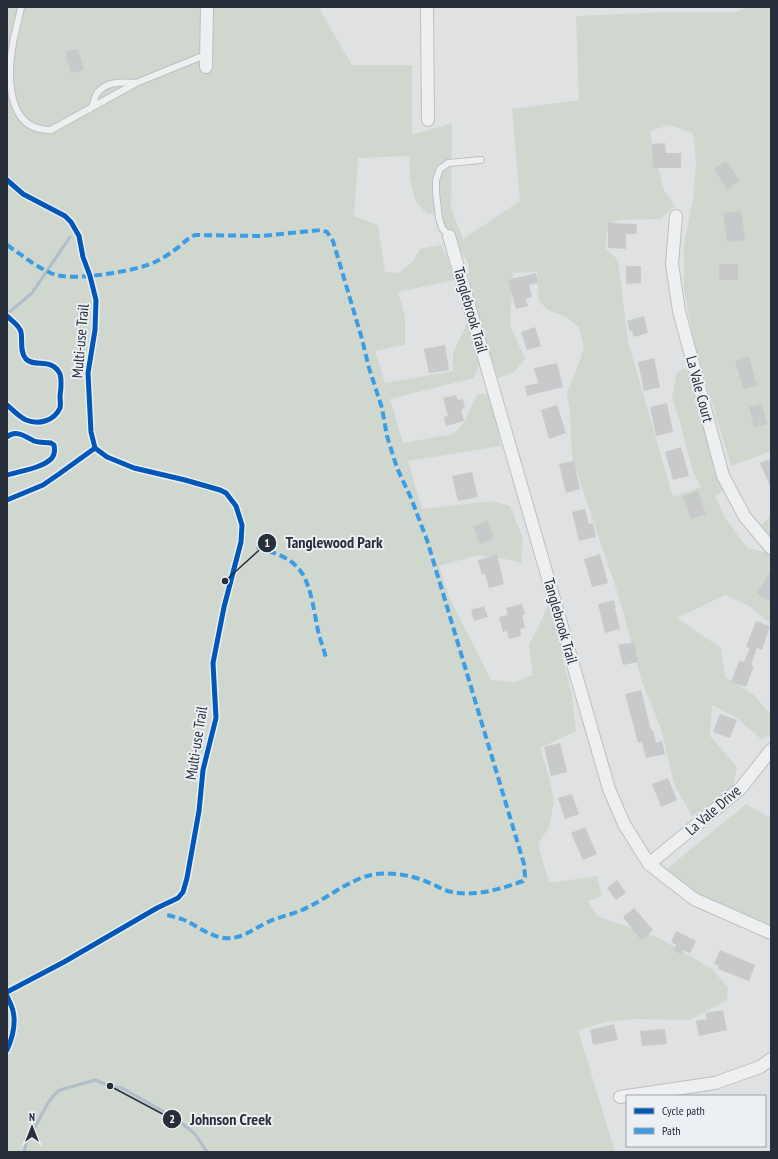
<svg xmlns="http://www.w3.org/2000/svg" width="778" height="1159" font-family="'PT Sans Narrow',sans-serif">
<rect width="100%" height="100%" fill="#dfe1e3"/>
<!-- green -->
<path fill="#cfd7cf" d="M 7,7 L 320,7 L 321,12 L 352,65 L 412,65 L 412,135 L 452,123 L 451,208 L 463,239 L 520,201 L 512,109 L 579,100 L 576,16 L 668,12 L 737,12 L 746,7 L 771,7 L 771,451 L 731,466 L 695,346 L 684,290 L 684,245 L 693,199 L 696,161 L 693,133 L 669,125 L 650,131 L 655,157 L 664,190 L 675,206 L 660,219 L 618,220 L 608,227 L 605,248 L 618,260 L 628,342 L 673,497 L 701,487 L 693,472 L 680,422 L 672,398 L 677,372 L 689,367 L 726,488 L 715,496 L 725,518 L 747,548 L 768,553 L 771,556 L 771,624 L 748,605 L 725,595 L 677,618 L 721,648 L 725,677 L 754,695 L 771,715 L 771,735 L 761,739 L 737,718 L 712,705 L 710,736 L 737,767 L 732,791 L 692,816 L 674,784 L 661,729 L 642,682 L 619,597 L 572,457 L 570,413 L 567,393 L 579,363 L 584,347 L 579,327 L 566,317 L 548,310 L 539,301 L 537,272 L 513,273 L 510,325 L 525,359 L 514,372 L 498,378 L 472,300 L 468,262 L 432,213 L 427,214 L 415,200 L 410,178 L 409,156 L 358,158 L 354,216 L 378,225 L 385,272 L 399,273 L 413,261 L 420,249 L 441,245 L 448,259 L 455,280 L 398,292 L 405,316 L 405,345 L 375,351 L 385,383 L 453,371 L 453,353 L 467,323 L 475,342 L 479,365 L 474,378 L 390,399 L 403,443 L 453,434 L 463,424 L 477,395 L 490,393 L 501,446 L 408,461 L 422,509 L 492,501 L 510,506 L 523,539 L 521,563 L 505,559 L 478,555 L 439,566 L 449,597 L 491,680 L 515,682 L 533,675 L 529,644 L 538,628 L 548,604 L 556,617 L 560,645 L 572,696 L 576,731 L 540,748 L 549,777 L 554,801 L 549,827 L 538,844 L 549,883 L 597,876 L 602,896 L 588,901 L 597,916 L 659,938 L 712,969 L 728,988 L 727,1000 L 690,1020 L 634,1019 L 606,1022 L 578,1030 L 615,1152 L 7,1152 Z
M 771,515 L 771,538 L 760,527 Z
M 746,804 L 771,818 L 771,928 L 697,894 L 667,869 Z"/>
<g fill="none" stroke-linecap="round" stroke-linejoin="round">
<!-- stream -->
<path stroke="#b0bdcb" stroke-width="3" d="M 7,314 L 32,293 L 70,237
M 24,1152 L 26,1144 L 31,1133 L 35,1127 L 48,1103 L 54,1095 L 60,1090 L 95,1080 L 110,1086 L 122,1088 L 175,1118 L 195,1134 L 207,1152"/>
</g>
<!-- building -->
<path fill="#c7c9cb" d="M 78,49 L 84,70 L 71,73 L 65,52 Z
M 665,143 L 666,153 L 681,153 L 681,168 L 653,168 L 652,144 Z
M 726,161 L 740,181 L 727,190 L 714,169 Z
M 741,211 L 745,240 L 727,242 L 723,213 Z
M 608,223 L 637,224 L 636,234 L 626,234 L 626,249 L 608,248 Z
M 719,264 L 738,264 L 738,280 L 719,280 Z
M 626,266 L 641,266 L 641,283 L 626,284 Z
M 536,273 L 538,283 L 529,285 L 532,297 L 526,299 L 528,306 L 516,309 L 508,280 Z
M 644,316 L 648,333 L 634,337 L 632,331 L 630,331 L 627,321 Z
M 535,327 L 541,346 L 527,350 L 521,332 Z
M 445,345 L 449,370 L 429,373 L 424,349 Z
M 749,357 L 757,386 L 743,389 L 735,361 Z
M 654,358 L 660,387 L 644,391 L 638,362 Z
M 557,363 L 563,387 L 527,396 L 525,386 L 538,383 L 534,368 Z
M 456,395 L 458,400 L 463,399 L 465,408 L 461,409 L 464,421 L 446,426 L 444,417 L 448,416 L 443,398 Z
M 667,403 L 673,432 L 656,436 L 650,407 Z
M 762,404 L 767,424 L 754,427 L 749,407 Z
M 557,405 L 566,433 L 549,439 L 541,410 Z
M 681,447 L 689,476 L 673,480 L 665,452 Z
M 771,459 L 771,488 L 760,463 Z
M 574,461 L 580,489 L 566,493 L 559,464 Z
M 472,472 L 478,497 L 458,501 L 452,476 Z
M 698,491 L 706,514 L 691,519 L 683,496 Z
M 585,509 L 589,524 L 593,523 L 596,537 L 579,541 L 572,512 Z
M 488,521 L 494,538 L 480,544 L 473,526 Z
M 600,554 L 608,583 L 592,587 L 584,559 Z
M 497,555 L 504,584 L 489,588 L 485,574 L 482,575 L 478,560 Z
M 771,571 L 771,602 L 757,593 Z
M 614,600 L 616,608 L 615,608 L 620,629 L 605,633 L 598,604 Z
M 522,604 L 525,614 L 522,615 L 525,628 L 520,629 L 521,636 L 509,639 L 507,631 L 503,632 L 499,617 L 508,615 L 506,608 Z
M 484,606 L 488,617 L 474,621 L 471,610 Z
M 756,621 L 770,626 L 762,650 L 757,648 L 751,665 L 754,666 L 746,687 L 731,682 L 739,661 L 744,662 L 750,648 L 746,647 Z
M 634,642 L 638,662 L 623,665 L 618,645 Z
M 641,690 L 651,730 L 653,730 L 656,743 L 662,741 L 665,754 L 646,758 L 642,742 L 638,743 L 625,694 Z
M 720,714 L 737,720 L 730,738 L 713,732 Z
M 560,743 L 567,772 L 551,776 L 544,747 Z
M 668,778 L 677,800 L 661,807 L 652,784 Z
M 572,794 L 579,814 L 565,819 L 558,798 Z
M 585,827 L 597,854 L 583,860 L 571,833 Z
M 617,880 L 626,893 L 616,900 L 607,888 Z
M 634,908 L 653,930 L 641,940 L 623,917 Z
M 676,931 L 696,941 L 690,953 L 683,950 L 681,954 L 674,951 L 676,945 L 671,942 Z
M 720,950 L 755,965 L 749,981 L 718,969 L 719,966 L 714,964 Z
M 723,1010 L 727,1030 L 699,1036 L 696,1021 L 707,1019 L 705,1013 Z
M 614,1024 L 618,1040 L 593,1045 L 590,1030 Z
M 665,1029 L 667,1044 L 642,1046 L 640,1031 Z"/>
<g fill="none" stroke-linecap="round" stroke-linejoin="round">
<!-- service casing -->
<g stroke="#bdbfc1" stroke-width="8">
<path id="service" d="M 21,7 C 19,19 15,31 13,43 C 7,75 6,131 51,130 L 136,83 L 200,57 L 206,56
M 92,107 C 94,102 95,96 98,92 C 107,81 124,82 136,83
M 449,236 L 442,228 L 439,218 L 436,193 L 436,180 L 440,169 L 448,163 L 481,160"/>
</g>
<!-- minor casing -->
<g stroke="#bdbfc1" stroke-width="14">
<path id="minor" d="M 427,7 L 428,120
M 206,67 L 207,7
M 676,216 L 672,264 L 679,311 L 723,476 L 745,517 L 771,548
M 449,236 L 609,789 L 624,824 L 649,864 L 694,899 L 771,933
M 649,864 L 741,788 L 771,750
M 620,1097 L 715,1083 L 760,1067 L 771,1059"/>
</g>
<!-- service -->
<use href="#service" stroke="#eeeff0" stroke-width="6"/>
<!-- minor -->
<use href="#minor" stroke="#eeeff0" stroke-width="12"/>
<!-- quiet -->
<path stroke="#3d9de2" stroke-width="4" stroke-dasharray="8 4" stroke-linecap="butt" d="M 7,245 C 22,255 36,267 53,274 C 71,282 137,271 155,262 C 164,258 172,252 180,246 C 185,241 189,238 195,235 L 261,236 L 321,230 L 327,232 L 333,241 L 362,339 L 369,368 L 382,408 L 387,436 L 397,468 L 411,498 L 427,540 L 524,864 L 525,876 L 523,881 C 501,889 475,897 452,892 C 445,891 439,887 432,884 C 415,876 395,872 376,874 C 351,878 331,896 308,907 C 296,914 281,916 268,922 C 253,929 241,940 224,938 C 209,936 196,925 182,919 C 177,918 172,916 167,915
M 257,547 C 271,552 288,556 298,568 C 312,583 314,615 319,635 C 321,642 324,650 326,658"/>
<!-- cycleway casing -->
<g stroke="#eceff3" stroke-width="8">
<path id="cycleway" d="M 7,180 L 23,194 L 65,216 L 71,222 L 79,236 L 83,257 L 90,276 L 96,300 L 95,330 L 88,373 L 91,432 L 95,448 L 107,457 L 134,468 L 185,480 L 220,490 L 226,493 L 236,506 L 242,525 L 241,542 L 224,607 L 213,663 L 216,718 L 203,770 L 199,811 L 187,878 L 183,892 L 178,898 L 157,908 L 64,962 L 7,992
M 7,316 C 11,320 20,326 21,332 C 23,340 19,351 26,359 C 34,368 52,357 60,374 C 62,381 61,389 60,396 C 60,399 61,404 60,408 C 54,421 39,425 26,420 C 19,417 13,410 7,405
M 7,437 C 16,429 26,437 34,441 C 39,443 46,442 51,443 L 54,445 C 55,450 55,454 52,458 C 43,468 20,471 7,475
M 7,500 L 43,485 L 59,474 L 95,448
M 7,996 C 9,1001 12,1006 13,1011 C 16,1024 12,1039 7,1050"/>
</g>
<!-- cycleway -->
<use href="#cycleway" stroke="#0057b8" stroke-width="5"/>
</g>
<g text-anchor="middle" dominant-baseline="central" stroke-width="4" stroke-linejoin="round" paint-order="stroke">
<!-- street labels -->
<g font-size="15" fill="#282e3a" stroke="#eceff3">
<text transform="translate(471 310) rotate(74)">Tanglebrook Trail</text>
<text transform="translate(80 341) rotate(-85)">Multi-use Trail</text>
<text transform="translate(700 389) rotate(75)">La Vale Court</text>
<text transform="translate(561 621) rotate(74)">Tanglebrook Trail</text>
<text transform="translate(196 743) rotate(-81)">Multi-use Trail</text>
<text transform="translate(713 810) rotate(-41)">La Vale Drive</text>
</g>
</g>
<!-- callouts -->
<path fill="none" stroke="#282e3a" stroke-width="1.5" d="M225 581L267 543M110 1086L172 1119"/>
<g fill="#282e3a" stroke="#eceff3" stroke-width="1.5">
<circle cx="225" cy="581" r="4"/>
<circle cx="110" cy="1086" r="4"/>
<circle cx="267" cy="543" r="10"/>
<circle cx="172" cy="1119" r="10"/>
</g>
<g font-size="12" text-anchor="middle" font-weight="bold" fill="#fff">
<text x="267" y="547">1</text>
<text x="172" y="1123">2</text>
</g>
<g font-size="16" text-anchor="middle" font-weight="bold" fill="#282e3a" stroke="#eceff3" stroke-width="4" stroke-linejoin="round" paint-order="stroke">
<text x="334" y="548">Tanglewood Park</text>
<text x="231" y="1125">Johnson Creek</text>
</g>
<!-- border -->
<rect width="778" height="1159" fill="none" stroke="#282e3a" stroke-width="16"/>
<!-- legend -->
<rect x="626" y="1095" width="140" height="52" fill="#eceff3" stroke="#9ea2a9"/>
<rect x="634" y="1108" width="20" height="6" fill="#0057b8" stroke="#9ea2a9"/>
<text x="662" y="1115" font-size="12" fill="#282e3a">Cycle path</text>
<rect x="634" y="1128" width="20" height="6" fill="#3d9de2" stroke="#9ea2a9"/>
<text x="662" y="1135" font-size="12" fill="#282e3a">Path</text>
<!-- north arrow -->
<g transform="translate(32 1127)" stroke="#eceff3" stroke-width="3" paint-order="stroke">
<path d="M0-3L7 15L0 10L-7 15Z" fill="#282e3a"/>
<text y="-6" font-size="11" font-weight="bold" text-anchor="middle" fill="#282e3a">N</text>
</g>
</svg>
